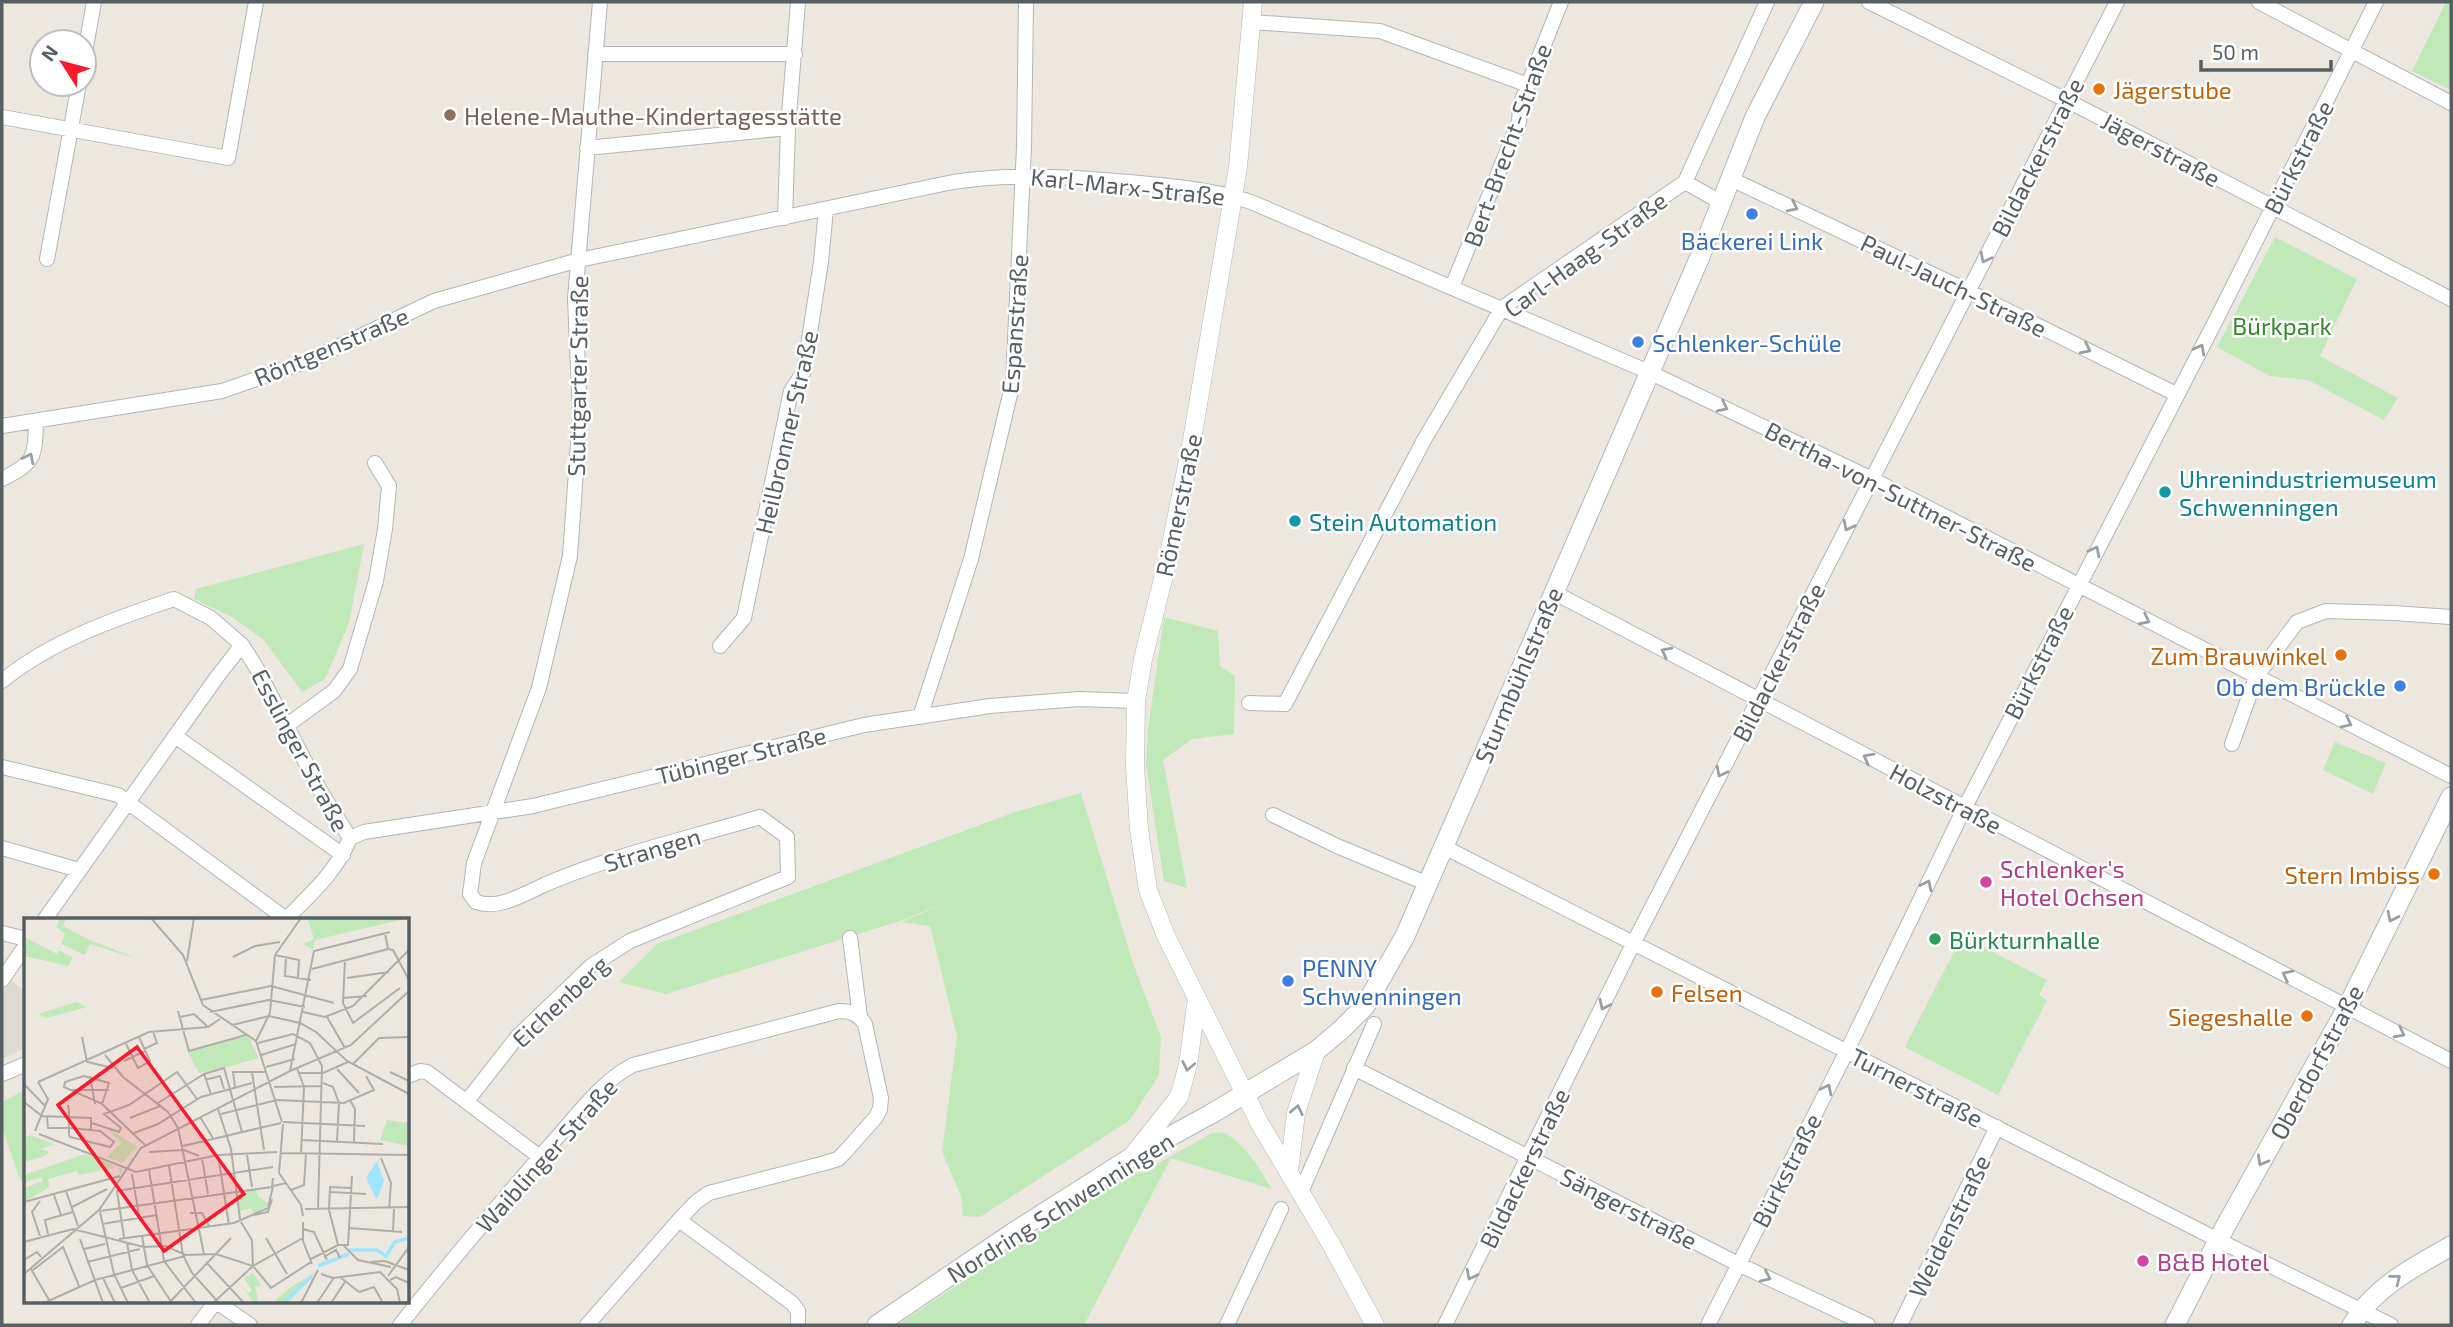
<svg xmlns="http://www.w3.org/2000/svg" width="2453" height="1327" font-family="'Exo 2',sans-serif">
<rect width="100%" height="100%" fill="#ede8df"/>
<!-- industrial -->
<path fill="#dddad4" d="M 11,981 L 26,991 L 26,1048 L 2,1059 L 2,994 Z"/>
<!-- green -->
<path fill="#c1e8b9" d="M 2446,2 L 2451,2 L 2451,90 L 2412,71 Z
M 2275,237 L 2357,279 L 2320,356 L 2398,398 L 2384,420 L 2308,380 L 2270,376 L 2217,347 Z
M 364,544 L 349,623 L 325,679 L 302,692 L 264,640 L 232,617 L 194,599 L 196,589 Z
M 1164,617 L 1218,631 L 1220,666 L 1235,676 L 1234,734 L 1192,739 L 1163,760 L 1187,888 L 1164,881 L 1146,765 L 1148,729 Z
M 2335,742 L 2386,763 L 2373,794 L 2323,770 Z
M 1081,793 L 1133,963 L 1161,1037 L 1159,1075 L 1130,1120 L 980,1217 L 963,1216 L 961,1196 L 942,1152 L 957,1036 L 930,926 L 901,922 L 946,903 L 897,922 L 666,994 L 619,982 L 657,944 L 1015,812 Z
M 1962,936 L 2047,980 L 2039,995 L 2047,1000 L 1998,1095 L 1905,1047 Z
M 26,1089 L 26,1180 L 21,1182 L 2,1128 L 2,1102 Z
M 1223,1132 C 1246,1144 1259,1168 1272,1189 L 1171,1158 L 1084,1325 L 897,1325 L 1120,1177 L 1143,1172 L 1212,1133 Z"/>
<g fill="none" stroke-linecap="round" stroke-linejoin="round">
<!-- minor casing -->
<g stroke="#b1b5b9" stroke-width="16">
<path id="minor" d="M 1869,2 L 2066,100 L 2451,299
M 2259,2 L 2451,103
M 1251,22 L 1380,31 L 1528,85
M 595,54 L 795,54
M 84,58 L 94,2
M 2,117 L 228,158 L 256,2
M 587,148 L 788,128
M 1731,179 L 1968,291 L 2176,394
M 1722,203 L 1685,182 L 1767,2
M 785,218 L 788,128 L 798,2
M 47,259 L 79,84
M 1452,287 L 1519,122 L 1520,105 L 1561,2
M 2,426 L 222,391 L 308,361 L 434,301 L 579,260 L 953,182 C 1012,173 1070,177 1130,182 C 1171,186 1211,189 1251,202 L 1649,372 L 1872,479 L 2451,776
M 2,479 C 34,463 35,458 36,423
M 1553,592 L 2451,1061
M 720,646 L 744,618 L 791,391 L 804,371 L 821,262 L 826,209
M 2,681 C 51,641 114,619 174,599 L 211,618 L 242,645 L 256,667 L 321,792 L 350,838 C 337,871 311,894 286,919
M 1249,703 L 1285,704 L 1424,440 L 1502,308 L 1685,182
M 920,717 L 971,559 L 1013,382 L 1024,147 L 1026,2
M 286,726 L 334,691 L 350,669 L 376,581 L 385,529 L 389,486 L 375,463
M 175,736 L 343,855
M 2232,744 L 2256,677 L 2297,622 L 2326,611 L 2394,613 L 2451,617
M 2,767 L 118,795 L 286,919
M 1273,815 L 1337,846 L 1428,884
M 350,838 L 364,832 L 533,806 L 864,725 L 990,706 L 1079,699 L 1136,701
M 1444,847 L 2230,1246 L 2391,1325
M 2,848 L 79,870
M 45,919 L 217,677 L 242,645
M 2,933 L 26,939
M 850,938 L 860,1017
M 2,980 L 26,945
M 1354,1068 L 1738,1264 L 1868,1325
M 2,1074 L 26,1064
M 408,1076 L 420,1071 L 427,1072 L 540,1157
M 467,1101 L 518,1036 L 591,966 L 630,941 L 788,877 L 787,837 L 760,817 C 689,838 614,855 546,884 C 524,894 499,910 476,902 L 470,894 L 474,863 L 539,688 L 570,556 L 580,415 L 575,299 L 600,2
M 1301,1192 L 1374,1024
M 679,1220 L 792,1303 L 798,1311 L 798,1325
M 215,1301 L 250,1325
M 198,1325 L 216,1301
M 400,1325 C 449,1263 500,1203 552,1143 C 577,1116 600,1082 633,1065 L 839,1011 C 851,1011 858,1014 865,1024 L 881,1098 L 880,1109 L 876,1117 L 845,1152 L 838,1159 L 825,1163 L 709,1193 L 696,1202 L 679,1220 L 587,1325
M 1227,1325 L 1281,1209
M 1445,1325 L 1633,944 L 2117,2
M 1708,1325 L 1847,1051 L 1964,809 L 2216,320 L 2376,2
M 1900,1325 L 1997,1127"/>
</g>
<!-- tertiary casing -->
<g stroke="#b1b5b9" stroke-width="19">
<path id="tertiary" d="M 1253,2 L 1238,167 L 1191,446 L 1168,559 L 1143,659 L 1136,701 L 1135,767 L 1139,829 L 1148,890 L 1166,936 L 1260,1124 L 1331,1244 L 1375,1325
M 1133,1155 L 1179,1097 L 1188,1065 L 1197,998
M 1289,1171 L 1296,1113 L 1316,1051"/>
</g>
<!-- secondary casing -->
<g stroke="#b1b7bc" stroke-width="21">
<path id="secondary" d="M 877,1325 L 1014,1232 L 1132,1157 L 1211,1114 L 1316,1051 L 1342,1029 L 1365,1006 L 1405,936 L 1699,259 L 1755,117 L 1814,2
M 2175,1325 L 2225,1227 L 2348,1006 L 2451,797
M 2352,1325 C 2374,1287 2414,1267 2451,1246"/>
</g>
<!-- minor -->
<use href="#minor" stroke="#fff" stroke-width="14"/>
<!-- tertiary -->
<use href="#tertiary" stroke="#fff" stroke-width="18"/>
<!-- secondary -->
<use href="#secondary" stroke="#fff" stroke-width="19"/>
</g>
<!-- one-way arrows -->
<defs><path id="oneway-chevron" d="M-2-3.5L2.5 0L-2 3.5" fill="none" stroke-width="1.6" stroke-linecap="round" stroke-linejoin="round" transform="scale(1.75)"/></defs>
<g stroke="#9b9fa1">
<use href="#oneway-chevron" transform="translate(1793 207) rotate(26)"/>
<use href="#oneway-chevron" transform="translate(1985 258) rotate(117)"/>
<use href="#oneway-chevron" transform="translate(2086 349) rotate(26)"/>
<use href="#oneway-chevron" transform="translate(2200 349) rotate(-62)"/>
<use href="#oneway-chevron" transform="translate(1723 407) rotate(26)"/>
<use href="#oneway-chevron" transform="translate(29 458) rotate(-64)"/>
<use href="#oneway-chevron" transform="translate(1848 526) rotate(117)"/>
<use href="#oneway-chevron" transform="translate(2095 551) rotate(-63)"/>
<use href="#oneway-chevron" transform="translate(2145 620) rotate(27)"/>
<use href="#oneway-chevron" transform="translate(1666 652) rotate(-152)"/>
<use href="#oneway-chevron" transform="translate(2347 723) rotate(27)"/>
<use href="#oneway-chevron" transform="translate(1868 758) rotate(-152)"/>
<use href="#oneway-chevron" transform="translate(1721 772) rotate(117)"/>
<use href="#oneway-chevron" transform="translate(1927 885) rotate(-64)"/>
<use href="#oneway-chevron" transform="translate(2392 917) rotate(116)"/>
<use href="#oneway-chevron" transform="translate(2287 975) rotate(-153)"/>
<use href="#oneway-chevron" transform="translate(1604 1005) rotate(116)"/>
<use href="#oneway-chevron" transform="translate(2400 1033) rotate(28)"/>
<use href="#oneway-chevron" transform="translate(1188 1066) rotate(101)"/>
<use href="#oneway-chevron" transform="translate(1827 1089) rotate(-63)"/>
<use href="#oneway-chevron" transform="translate(1297 1110) rotate(-78)"/>
<use href="#oneway-chevron" transform="translate(2262 1161) rotate(119)"/>
<use href="#oneway-chevron" transform="translate(1471 1275) rotate(117)"/>
<use href="#oneway-chevron" transform="translate(1766 1277) rotate(25)"/>
<use href="#oneway-chevron" transform="translate(2396 1279) rotate(-38)"/>
</g>
<!-- markers -->
<g fill="#e8710a" stroke="#fff" stroke-width="2.5">
<circle cx="2099" cy="89" r="7"/>
<circle cx="2341" cy="655" r="7"/>
<circle cx="2434" cy="874" r="7"/>
<circle cx="1657" cy="992" r="7"/>
<circle cx="2307" cy="1016" r="7"/>
</g>
<circle fill="#8d6e63" stroke="#fff" stroke-width="2.5" cx="450" cy="115" r="7"/>
<g fill="#3f7fe0" stroke="#fff" stroke-width="2.5">
<circle cx="1752" cy="214" r="7"/>
<circle cx="1638" cy="342" r="7"/>
<circle cx="2400" cy="686" r="7"/>
<circle cx="1288" cy="981" r="7"/>
</g>
<g fill="#0f9aa8" stroke="#fff" stroke-width="2.5">
<circle cx="2165" cy="492" r="7"/>
<circle cx="1295" cy="521" r="7"/>
</g>
<g fill="#d1479c" stroke="#fff" stroke-width="2.5">
<circle cx="1986" cy="882" r="7"/>
<circle cx="2143" cy="1261" r="7"/>
</g>
<circle fill="#2e9e5b" stroke="#fff" stroke-width="2.5" cx="1935" cy="939" r="7"/>
<g text-anchor="middle" dominant-baseline="central" stroke-width="5" stroke-linejoin="round" paint-order="stroke">
<!-- food labels -->
<g font-size="24" fill="#c56008" stroke="#fff" text-anchor="end">
<text x="2113" y="89" text-anchor="start">Jägerstube</text>
<text x="2327" y="655">Zum Brauwinkel</text>
<text x="2420" y="874">Stern Imbiss</text>
<text x="1671" y="992" text-anchor="start">Felsen</text>
<text x="2293" y="1016">Siegeshalle</text>
</g>
<!-- education labels -->
<g font-size="24" fill="#785e54" stroke="#fff" text-anchor="start">
<text x="464" y="115">Helene-Mauthe-Kindertagesstätte</text>
</g>
<!-- street labels -->
<g font-size="24" fill="#585f62" stroke="#fff">
<text transform="translate(1507 145) rotate(-70)">Bert-Brecht-Straße</text>
<text transform="translate(2161 149) rotate(28)">Jägerstraße</text>
<text transform="translate(2037 157) rotate(-63)">Bildackerstraße</text>
<text transform="translate(2298 157) rotate(-63)">Bürkstraße</text>
<text transform="translate(1128 186) rotate(6)">Karl-Marx-Straße</text>
<text transform="translate(1585 254) rotate(-36)">Carl-Haag-Straße</text>
<text transform="translate(1954 285) rotate(26)">Paul-Jauch-Straße</text>
<text transform="translate(1014 324) rotate(-86)">Espanstraße</text>
<text transform="translate(331 346) rotate(-23)">Röntgenstraße</text>
<text transform="translate(577 376) rotate(-89)">Stuttgarter Straße</text>
<text transform="translate(786 432) rotate(-77)">Heilbronner Straße</text>
<text transform="translate(1901 496) rotate(27)">Bertha-von-Suttner-Straße</text>
<text transform="translate(1178 505) rotate(-78)">Römerstraße</text>
<text transform="translate(1778 662) rotate(-63)">Bildackerstraße</text>
<text transform="translate(2038 662) rotate(-63)">Bürkstraße</text>
<text transform="translate(1518 675) rotate(-67)">Sturmbühlstraße</text>
<text transform="translate(301 750) rotate(62)">Esslinger Straße</text>
<text transform="translate(741 755) rotate(-14)">Tübinger Straße</text>
<text transform="translate(1946 798) rotate(28)">Holzstraße</text>
<text transform="translate(652 849) rotate(-17)">Strangen</text>
<text transform="translate(560 1001) rotate(-43)">Eichenberg</text>
<text transform="translate(2316 1062) rotate(-62)">Oberdorfstraße</text>
<text transform="translate(1917 1087) rotate(27)">Turnerstraße</text>
<text transform="translate(546 1155) rotate(-48)">Waiblinger Straße</text>
<text transform="translate(1524 1168) rotate(-64)">Bildackerstraße</text>
<text transform="translate(1786 1170) rotate(-63)">Bürkstraße</text>
<text transform="translate(1060 1207) rotate(-32)">Nordring Schwenningen</text>
<text transform="translate(1629 1208) rotate(27)">Sängerstraße</text>
<text transform="translate(1949 1226) rotate(-64)">Weidenstraße</text>
</g>
<!-- shop labels -->
<g font-size="24" fill="#366cbe" stroke="#fff" text-anchor="start">
<text x="1752" y="240" text-anchor="middle">Bäckerei Link</text>
<text x="1652" y="342">Schlenker-Schüle</text>
<text x="2386" y="686" text-anchor="end">Ob dem Brückle</text>
<text x="1302" y="967">PENNY<tspan x="1302" dy="28">Schwenningen</tspan></text>
</g>
<!-- park labels -->
<g font-size="24" fill="#37862c" stroke="#fff">
<text x="2282" y="325">Bürkpark</text>
</g>
<!-- culture labels -->
<g font-size="24" fill="#0d838f" stroke="#fff" text-anchor="start">
<text x="2179" y="478">Uhrenindustriemuseum<tspan x="2179" dy="28">Schwenningen</tspan></text>
<text x="1309" y="521">Stein Automation</text>
</g>
<!-- hotel labels -->
<g font-size="24" fill="#b23c85" stroke="#fff" text-anchor="start">
<text x="2000" y="868">Schlenker's<tspan x="2000" dy="28">Hotel Ochsen</tspan></text>
<text x="2157" y="1261">B&amp;B Hotel</text>
</g>
<!-- leisure labels -->
<g font-size="24" fill="#27864d" stroke="#fff" text-anchor="start">
<text x="1949" y="939">Bürkturnhalle</text>
</g>
</g>
<!-- overview -->
<g transform="translate(24 918)">
<rect width="385" height="385" fill="#ede8df"/>
<path d="M 36,0 L 43,0 L 39,8 L 66,22 L 114,41 L 66,26 L 61,37 L 37,26 L 41,16 L 32,9 ZM 291,0 L 385,0 L 291,22 L 289,32 L 279,26 L 290,21 L 284,2 ZM 0,19 L 33,36 L 35,32 L 49,40 L 44,48 L 0,38 ZM 52,84 L 63,89 L 23,100 L 14,96 ZM 224,118 L 235,140 L 203,149 L 175,155 L 164,134 ZM 363,202 L 385,205 L 385,228 L 356,222 ZM 81,209 L 113,228 L 99,245 L 82,239 L 98,225 ZM 6,217 L 30,226 L 17,231 L 26,234 L 18,239 L 0,244 L 0,220 ZM 61,236 L 98,251 L 97,257 L 94,249 L 55,257 L 53,253 L 24,261 L 26,269 L 0,284 L 0,270 L 19,263 L 17,259 L 0,265 L 0,257 ZM 232,270 L 234,278 L 245,286 L 230,296 L 227,290 L 216,293 L 214,276 ZM 293,353 L 264,385 L 249,385 L 264,371 ZM 229,355 L 237,367 L 231,369 L 234,381 L 230,385 L 216,366 L 224,375 L 228,372 L 220,360 Z" fill="#c1e8b9"/>
<path d="M 353,243 L 360,263 L 353,282 L 342,260 Z" fill="#9ee6ff"/>
<path fill="none" stroke="#9ee6ff" stroke-width="3.5" d="M 325,332 L 353,332 L 362,338 L 371,324 L 385,320M 294,348 L 325,336M 259,385 L 288,358"/>
<path fill="none" stroke="#adada9" stroke-width="2" d="M 127,0 L 159,37 L 179,87 L 232,123M 361,15 L 364,31 L 369,32 L 385,62M 251,37 L 275,42 L 274,60M 209,39 L 231,28 L 256,24M 262,39 L 261,58 L 287,62M 321,42 L 319,85 L 329,105 L 376,70M 163,43 L 170,0M 288,51 L 364,31M 323,60 L 365,54M 318,80 L 343,78M 177,82 L 247,68 L 310,85M 154,93 L 165,133 L 222,117M 186,94 L 245,82 L 281,89M 279,94 L 301,99 L 329,88 L 385,32M 156,99 L 170,96 L 184,109M 303,99 L 321,130M 208,107 L 245,98 L 276,105 L 292,114 L 323,143 L 385,176M 58,119 L 63,144 L 89,150M 234,125 L 269,116 L 286,125 L 298,148 L 294,291M 102,126 L 114,150 L 126,143 L 115,119M 120,131 L 133,125 L 129,114M 81,137 L 99,159 L 144,194 L 154,210 L 180,336M 237,137 L 272,126M 100,143 L 121,133M 329,146 L 355,120 L 385,119M 242,149 L 271,141M 273,150 L 280,169 L 277,236M 313,151 L 335,175M 266,153 L 290,33 L 366,14M 228,154 L 240,232M 366,154 L 385,163M 276,155 L 299,155 L 324,144M 60,158 L 85,165 L 78,186 L 40,169 L 41,164 ZM 66,158 L 71,186M 181,162 L 196,158 L 200,171M 14,164 L 125,114 L 184,109 L 196,101M 299,165 L 309,169 L 315,185 L 313,223M 0,166 L 21,188M 211,169 L 209,154 L 242,154M 250,169 L 298,168M 45,172 L 85,172M 187,176 L 180,156 L 200,150 L 218,214M 326,182 L 331,191 L 330,224M 0,184 L 18,198 L 67,200 L 67,212M 134,185 L 180,156M 78,186 L 121,227M 194,191 L 207,231 L 216,301M 197,196 L 253,182 L 320,185 L 350,172 L 342,158M 23,199 L 24,210 L 45,210 L 57,211 L 76,213 L 90,224 L 86,229 L 46,219 L 45,217 L 45,193 L 44,188 L 45,187M 176,199 L 189,220M 106,200 L 136,188M 258,204 L 232,123 L 246,95 L 251,37 L 277,0M 259,204 L 341,208M 68,205 L 95,214 L 97,210 L 80,196 L 105,187 L 153,154 L 173,181M 259,206 L 255,255 L 277,287 L 279,298M 11,213 L 24,181 L 14,164M 110,215 L 134,206 L 177,179 L 228,165M 15,216 L 112,254 L 194,237 L 253,234M 278,222 L 359,226M 159,228 L 257,205M 125,234 L 160,232 L 175,238M 256,235 L 385,237M 194,237 L 205,307M 223,237 L 228,269M 178,240 L 184,276M 357,240 L 367,265 L 365,291M 145,248 L 159,337 L 168,355 L 195,385M 125,252 L 140,343 L 172,385M 108,256 L 116,303M 267,272 L 280,267 L 282,236M 42,273 L 54,308M 92,273 L 249,249M 93,273 L 100,319M 306,274 L 342,276M 30,277 L 37,297M 0,284 L 96,258M 48,289 L 83,271M 281,291 L 385,289M 76,293 L 248,269 L 249,260M 76,294 L 90,356 L 104,385M 166,295 L 178,295 L 185,308M 230,297 L 244,294 L 248,281M 217,304 L 228,322 L 229,348M 279,304 L 279,323 L 288,346M 78,306 L 133,297M 325,310 L 378,314M 279,311 L 290,314 L 303,342M 369,313 L 370,291M 24,316 L 21,302 L 49,294M 16,318 L 8,294 L 16,283M 118,318 L 123,347 L 148,385M 242,320 L 263,356M 56,321 L 79,385M 95,321 L 210,305 L 244,290 L 249,268 L 262,265M 0,324 L 49,311 L 120,329 L 141,328 L 162,337 L 192,336 L 229,348 L 247,370 L 287,344M 103,325 L 108,352 L 126,385M 314,327 L 305,292 L 306,269 L 327,270M 320,328 L 334,342 L 367,349M 60,331 L 81,326M 300,339 L 312,332 L 316,340M 287,341 L 314,327 L 324,327 L 328,258M 0,342 L 13,334 L 17,339M 63,344 L 116,331M 182,344 L 220,385M 347,344 L 361,343 L 385,352M 7,351 L 25,382M 9,352 L 39,329 L 55,368M 0,356 L 75,292 L 117,230 L 266,153 L 327,127 L 385,73M 297,356 L 309,360 L 356,354 L 373,371 L 376,385M 364,358 L 385,329M 316,359 L 335,374M 79,360 L 91,385M 366,362 L 372,359 L 385,365M 97,370 L 130,358M 335,374 L 350,369 L 359,385M 20,385 L 71,362 L 161,338M 145,385 L 207,320M 189,385 L 229,348 L 279,320M 277,385 L 294,352M 293,385 L 309,361M 307,385 L 321,364"/>
<path fill="#fa192f" fill-opacity="0.15" stroke="#fa192f" stroke-width="3.5" d="M 113,129 L 220,276 L 140,333 L 34,187 Z"/>
<rect width="385" height="385" fill="none" stroke="#585f62" stroke-width="3.5"/>
</g>
<!-- border -->
<rect width="2453" height="1327" fill="none" stroke="#585f62" stroke-width="7"/>
<!-- north arrow -->
<g transform="translate(63 63) rotate(306)"><circle r="33" fill="#ffffff" stroke="#bcbfc0" stroke-width="2"/>
<path d="M0-5L12 26L0 18L-12 26Z" fill="#fa192f"/>
<text y="-10" font-size="19" font-weight="bold" text-anchor="middle" fill="#585f62">N</text>
</g>
<!-- scale -->
<path d="M2201 60v10h130v-10" fill="none" stroke="#585f62" stroke-width="3.5"/>
<text x="2212" y="60" font-size="21" fill="#585f62" stroke="#ffffff" stroke-width="5" paint-order="stroke">50 m</text>
</svg>
